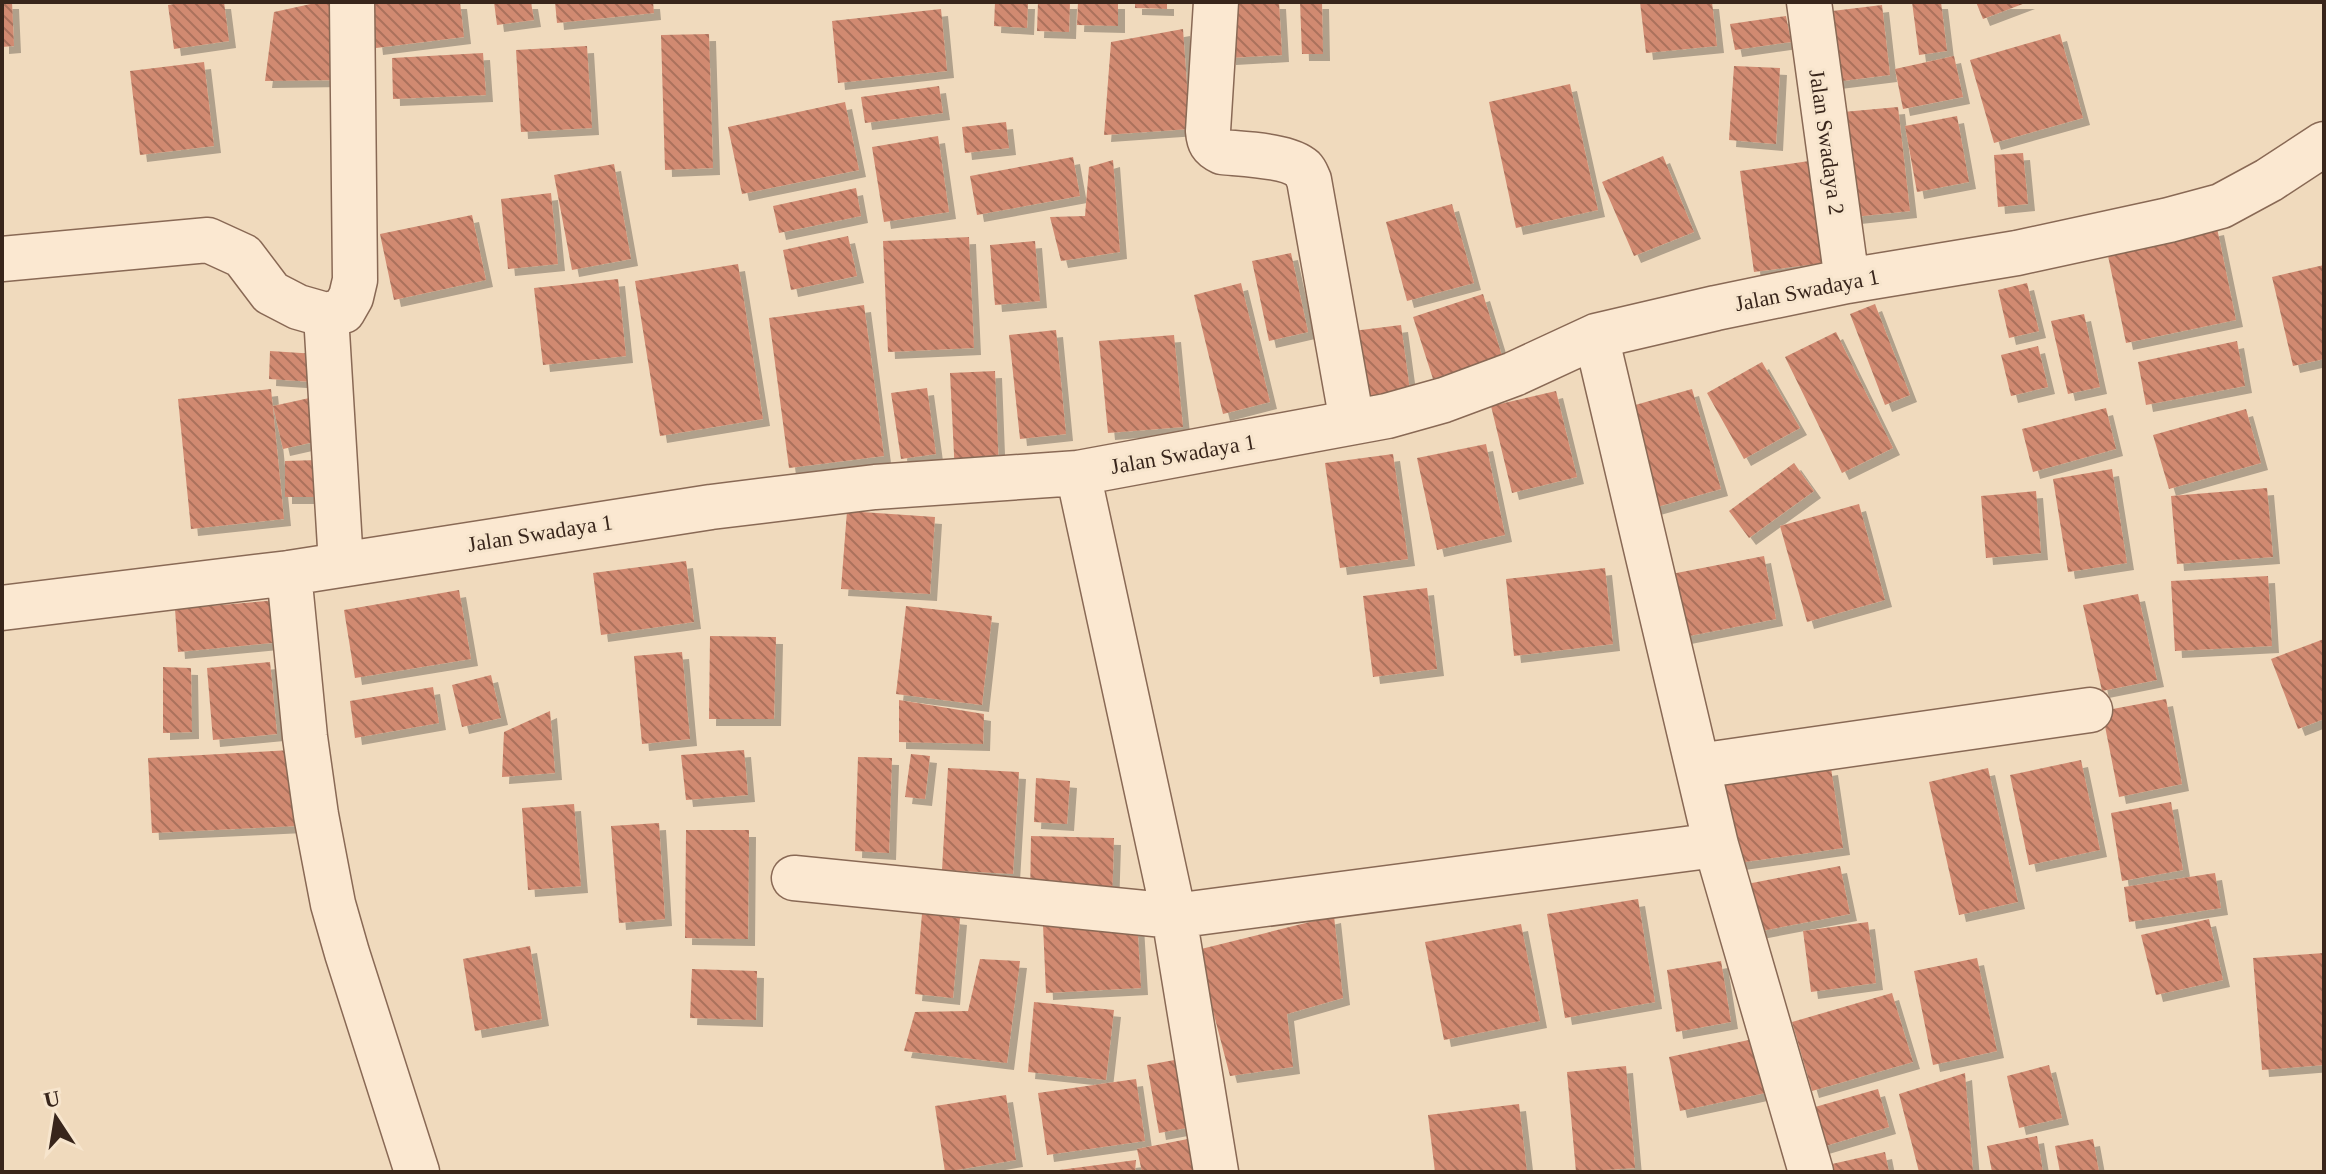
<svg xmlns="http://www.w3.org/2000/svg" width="2326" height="1174" font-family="Georgia,serif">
<defs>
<pattern id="building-back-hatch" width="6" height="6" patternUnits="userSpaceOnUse" patternTransform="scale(2)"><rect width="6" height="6" fill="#d18a71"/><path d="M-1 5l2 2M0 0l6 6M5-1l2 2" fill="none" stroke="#ab715c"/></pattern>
<filter id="shadow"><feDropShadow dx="7" dy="7" stdDeviation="0" flood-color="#0004"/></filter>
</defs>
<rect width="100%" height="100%" fill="#f0dabd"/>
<!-- building -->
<path fill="url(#building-back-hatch)" filter="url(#shadow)" d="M 2,2 L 12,2 L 14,46 L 2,47 Z
M 187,2 L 224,2 L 229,41 L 174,49 L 168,5 Z
M 320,2 L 338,2 L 338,80 L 265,81 L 274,12 Z
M 371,2 L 460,2 L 464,37 L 376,48 Z
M 494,2 L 531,2 L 534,20 L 497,25 Z
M 555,2 L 653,2 L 654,13 L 557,23 Z
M 995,2 L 1028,2 L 1027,28 L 994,26 Z
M 1038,2 L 1070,2 L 1069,32 L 1037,31 Z
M 1078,2 L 1118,2 L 1118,26 L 1077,25 Z
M 1135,2 L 1167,2 L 1167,9 L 1135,8 Z
M 1225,2 L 1279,2 L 1282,55 L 1229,58 Z
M 1300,2 L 1322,2 L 1323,54 L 1302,54 Z
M 1640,2 L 1712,2 L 1717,46 L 1646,53 Z
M 1912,2 L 1941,2 L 1947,51 L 1919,55 Z
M 1976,2 L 2028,2 L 1983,19 Z
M 1882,5 L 1890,75 L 1834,82 L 1824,12 Z
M 941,9 L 947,71 L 838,83 L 832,21 Z
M 1786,16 L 1791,42 L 1735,50 L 1730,24 Z
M 1183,29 L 1190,129 L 1104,135 L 1111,42 Z
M 709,34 L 713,168 L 665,170 L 661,35 Z
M 2060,34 L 2083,118 L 1994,143 L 1970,60 Z
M 587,46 L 592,128 L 521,132 L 516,50 Z
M 483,53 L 486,95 L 393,99 L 392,58 Z
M 1954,56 L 1963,97 L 1903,109 L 1895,69 Z
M 204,62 L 214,146 L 140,155 L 130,71 Z
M 1734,66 L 1780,68 L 1776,144 L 1729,140 Z
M 1570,84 L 1598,210 L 1516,228 L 1489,102 Z
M 939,86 L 943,113 L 865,123 L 861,97 Z
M 845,102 L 859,170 L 742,194 L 728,127 Z
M 1898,107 L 1910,211 L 1854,217 L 1843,112 Z
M 1957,116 L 1969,182 L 1917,192 L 1905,126 Z
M 1006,122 L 1009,148 L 965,153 L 962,127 Z
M 938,136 L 949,212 L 884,222 L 872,147 Z
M 2023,153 L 2028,204 L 1998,207 L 1994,155 Z
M 1663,156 L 1694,232 L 1634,256 L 1602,182 Z
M 1073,157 L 1080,196 L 977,215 L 970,176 Z
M 1113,160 L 1120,252 L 1061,261 L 1050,217 L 1085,216 L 1089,167 Z
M 1809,161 L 1823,263 L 1754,272 L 1740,171 Z
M 614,164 L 631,259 L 572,270 L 554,175 Z
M 856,188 L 861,216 L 779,233 L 773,206 Z
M 551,193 L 558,264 L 508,269 L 501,199 Z
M 1452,204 L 1474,283 L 1407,301 L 1386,222 Z
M 472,215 L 486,280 L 394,300 L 380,234 Z
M 2217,228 L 2236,320 L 2126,343 L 2107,251 Z
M 848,236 L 857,276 L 791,290 L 783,250 Z
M 969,237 L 974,348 L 888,352 L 883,241 Z
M 1035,241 L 1040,301 L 995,305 L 990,245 Z
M 1291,253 L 1308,332 L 1269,341 L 1252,261 Z
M 738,264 L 763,419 L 660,436 L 635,281 Z
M 2324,265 L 2324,359 L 2293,366 L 2272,277 Z
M 618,279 L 626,356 L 543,365 L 534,288 Z
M 1241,283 L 1270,402 L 1223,414 L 1194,295 Z
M 2027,283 L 2039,331 L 2009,338 L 1998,290 Z
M 1483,294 L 1502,356 L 1433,379 L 1413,317 Z
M 1875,304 L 1910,395 L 1885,405 L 1850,314 Z
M 864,305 L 884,456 L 789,468 L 769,318 Z
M 2084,314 L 2100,387 L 2068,394 L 2051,321 Z
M 1401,325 L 1410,391 L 1363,397 L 1353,331 Z
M 1056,330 L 1066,434 L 1020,439 L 1009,335 Z
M 1836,332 L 1893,448 L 1842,473 L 1785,357 Z
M 1174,335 L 1183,427 L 1108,433 L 1099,341 Z
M 2237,341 L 2245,386 L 2146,405 L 2138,362 Z
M 2038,346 L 2048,387 L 2011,396 L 2001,355 Z
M 270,351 L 317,354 L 315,382 L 269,379 Z
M 1762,362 L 1800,428 L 1744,459 L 1707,393 Z
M 995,371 L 999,473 L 955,475 L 950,373 Z
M 927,388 L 936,454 L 901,459 L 891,393 Z
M 271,389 L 284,519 L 191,529 L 178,399 Z
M 1692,389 L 1721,489 L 1650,509 L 1621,409 Z
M 1556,391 L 1577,477 L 1512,493 L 1491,406 Z
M 323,395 L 332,438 L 283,449 L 273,406 Z
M 2106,408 L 2116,449 L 2033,472 L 2022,429 Z
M 2246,409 L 2261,463 L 2169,489 L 2153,435 Z
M 1486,444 L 1505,535 L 1437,550 L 1417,458 Z
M 1393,454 L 1408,559 L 1340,568 L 1325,463 Z
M 318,460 L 318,497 L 285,497 L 285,461 Z
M 1794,463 L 1814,491 L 1749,538 L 1729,511 Z
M 2112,469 L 2127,563 L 2068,572 L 2053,479 Z
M 2267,488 L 2273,557 L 2177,564 L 2171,496 Z
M 2036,491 L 2041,553 L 1986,558 L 1981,496 Z
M 1859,504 L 1885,600 L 1807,622 L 1780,526 Z
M 847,511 L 935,517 L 930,594 L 841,589 Z
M 1764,556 L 1776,619 L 1674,639 L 1661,576 Z
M 686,561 L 694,622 L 601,635 L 593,573 Z
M 1605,568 L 1613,644 L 1514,656 L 1506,579 Z
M 2268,576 L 2272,646 L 2175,651 L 2171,581 Z
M 1427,588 L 1437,669 L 1373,677 L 1363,596 Z
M 459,590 L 471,659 L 355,678 L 344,610 Z
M 2138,594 L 2157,680 L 2102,691 L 2083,605 Z
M 278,600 L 282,642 L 178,652 L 175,609 Z
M 906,606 L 992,616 L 982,705 L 896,694 Z
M 710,636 L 776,637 L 774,719 L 709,719 Z
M 2324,639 L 2324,719 L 2298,729 L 2271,659 Z
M 682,652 L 690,739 L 642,744 L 634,656 Z
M 270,662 L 277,734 L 213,740 L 207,668 Z
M 163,667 L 191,668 L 192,732 L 163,733 Z
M 491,675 L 501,718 L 462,727 L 452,685 Z
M 433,687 L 439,723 L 355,738 L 350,701 Z
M 2166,699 L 2182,784 L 2119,797 L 2102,711 Z
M 899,700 L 984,714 L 983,744 L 899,742 Z
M 550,711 L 555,773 L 502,777 L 504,732 Z
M 292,750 L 297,826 L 152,833 L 148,758 Z
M 744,750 L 748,795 L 686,800 L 681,755 Z
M 911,754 L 930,756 L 925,799 L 905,797 Z
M 858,757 L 892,758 L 889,853 L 855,851 Z
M 2081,760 L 2100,850 L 2029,865 L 2010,775 Z
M 948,768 L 1019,772 L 1013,874 L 942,870 Z
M 1831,768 L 1843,848 L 1738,863 L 1725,785 Z
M 1988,768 L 2018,902 L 1959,915 L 1929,782 Z
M 1036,778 L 1070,781 L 1067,824 L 1034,822 Z
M 2171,802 L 2183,870 L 2122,881 L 2111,813 Z
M 574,804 L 581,886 L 528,890 L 522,808 Z
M 659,823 L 665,919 L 619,923 L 611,826 Z
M 686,830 L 749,830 L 748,939 L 685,938 Z
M 1031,836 L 1114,838 L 1112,902 L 1030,899 Z
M 1840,866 L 1850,914 L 1756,932 L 1747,884 Z
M 2215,873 L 2221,908 L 2129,922 L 2124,887 Z
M 1638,899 L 1655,1002 L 1565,1018 L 1547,914 Z
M 922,914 L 960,918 L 953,998 L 915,994 Z
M 1334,916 L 1343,998 L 1287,1014 L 1293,1067 L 1230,1076 L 1197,950 Z
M 2209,919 L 2223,980 L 2156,995 L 2141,935 Z
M 1137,920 L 1141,988 L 1046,993 L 1043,925 Z
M 1868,922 L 1876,983 L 1811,992 L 1803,931 Z
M 1521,924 L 1540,1021 L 1444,1040 L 1425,942 Z
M 530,946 L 542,1019 L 475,1031 L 463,959 Z
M 2324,953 L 2324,1065 L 2262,1070 L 2253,958 Z
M 1977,958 L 1997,1051 L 1933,1065 L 1914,971 Z
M 980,959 L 1020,961 L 1007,1063 L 904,1051 L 915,1012 L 968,1011 Z
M 1721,961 L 1731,1022 L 1676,1032 L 1667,970 Z
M 692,969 L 757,971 L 756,1020 L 690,1018 Z
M 1892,993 L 1913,1062 L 1812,1091 L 1792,1022 Z
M 1034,1002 L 1114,1010 L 1106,1080 L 1028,1072 Z
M 1758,1038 L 1770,1092 L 1680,1111 L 1669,1057 Z
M 1191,1057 L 1203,1125 L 1159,1133 L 1147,1065 Z
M 2049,1065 L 2062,1118 L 2019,1128 L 2007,1076 Z
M 1626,1066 L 1635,1168 L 1576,1172 L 1567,1072 Z
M 1965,1073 L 1973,1172 L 1919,1172 L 1899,1094 Z
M 1136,1079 L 1145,1141 L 1047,1155 L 1038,1093 Z
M 1878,1089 L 1889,1127 L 1812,1150 L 1801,1111 Z
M 1006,1095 L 1016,1160 L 945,1172 L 935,1106 Z
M 1519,1104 L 1527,1172 L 1435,1172 L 1428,1115 Z
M 1203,1136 L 1210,1172 L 1142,1172 L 1137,1149 Z
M 2037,1136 L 2043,1172 L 1992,1172 L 1987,1146 Z
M 2093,1139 L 2099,1172 L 2060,1172 L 2055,1146 Z
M 1885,1152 L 1889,1172 L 1834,1172 L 1832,1164 Z
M 1136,1160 L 1135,1172 L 1059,1172 L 1059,1170 Z"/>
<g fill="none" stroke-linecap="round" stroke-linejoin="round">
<!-- minor casing -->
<g stroke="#896955" stroke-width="47">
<path id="minor" d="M 1216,2 L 1208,131 C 1209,142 1211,147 1222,152 C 1241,154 1288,155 1303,169 C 1306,172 1307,176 1309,180 L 1352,422
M 1809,2 L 1847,281
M 2,259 L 208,240 L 243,256 L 271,293 L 298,307 L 326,315 L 343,311 L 351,297 L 355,280 L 352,2
M 326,315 L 341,564
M 1596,336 L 1716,845 L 1811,1172
M 1078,473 L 1174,916 L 1216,1172
M 289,573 L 305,737 L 316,815 L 333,904 L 347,953 L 417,1172
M 2,608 L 289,573 L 711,507 L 875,487 L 1078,473 L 1387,416 L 1444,400 L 1514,374 L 1596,336 L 1716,308 L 1847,281 L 2017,253 L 2169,220 L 2221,206 L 2269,180 L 2324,144
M 1698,766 L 2090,710
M 794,878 L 1174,916 L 1716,845"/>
</g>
<!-- minor -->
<use href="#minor" stroke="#fbe8d1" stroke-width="44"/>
</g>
<g text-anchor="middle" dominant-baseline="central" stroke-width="6" stroke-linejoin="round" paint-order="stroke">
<!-- street labels -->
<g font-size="22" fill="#38251b" stroke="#f7e5cd">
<text transform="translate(1827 142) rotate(82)">Jalan Swadaya 2</text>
<text transform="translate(1807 290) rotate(-11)">Jalan Swadaya 1</text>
<text transform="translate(1183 454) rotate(-10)">Jalan Swadaya 1</text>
<text transform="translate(540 533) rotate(-9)">Jalan Swadaya 1</text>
</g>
</g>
<!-- border -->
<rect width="2326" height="1174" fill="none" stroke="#38251b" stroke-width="8"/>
<!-- north arrow -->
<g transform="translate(56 1118) rotate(348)" stroke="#f7e5cd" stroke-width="6" paint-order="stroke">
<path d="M0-6L14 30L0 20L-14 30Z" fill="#38251b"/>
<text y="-12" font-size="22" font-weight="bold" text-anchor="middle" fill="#38251b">U</text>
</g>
</svg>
